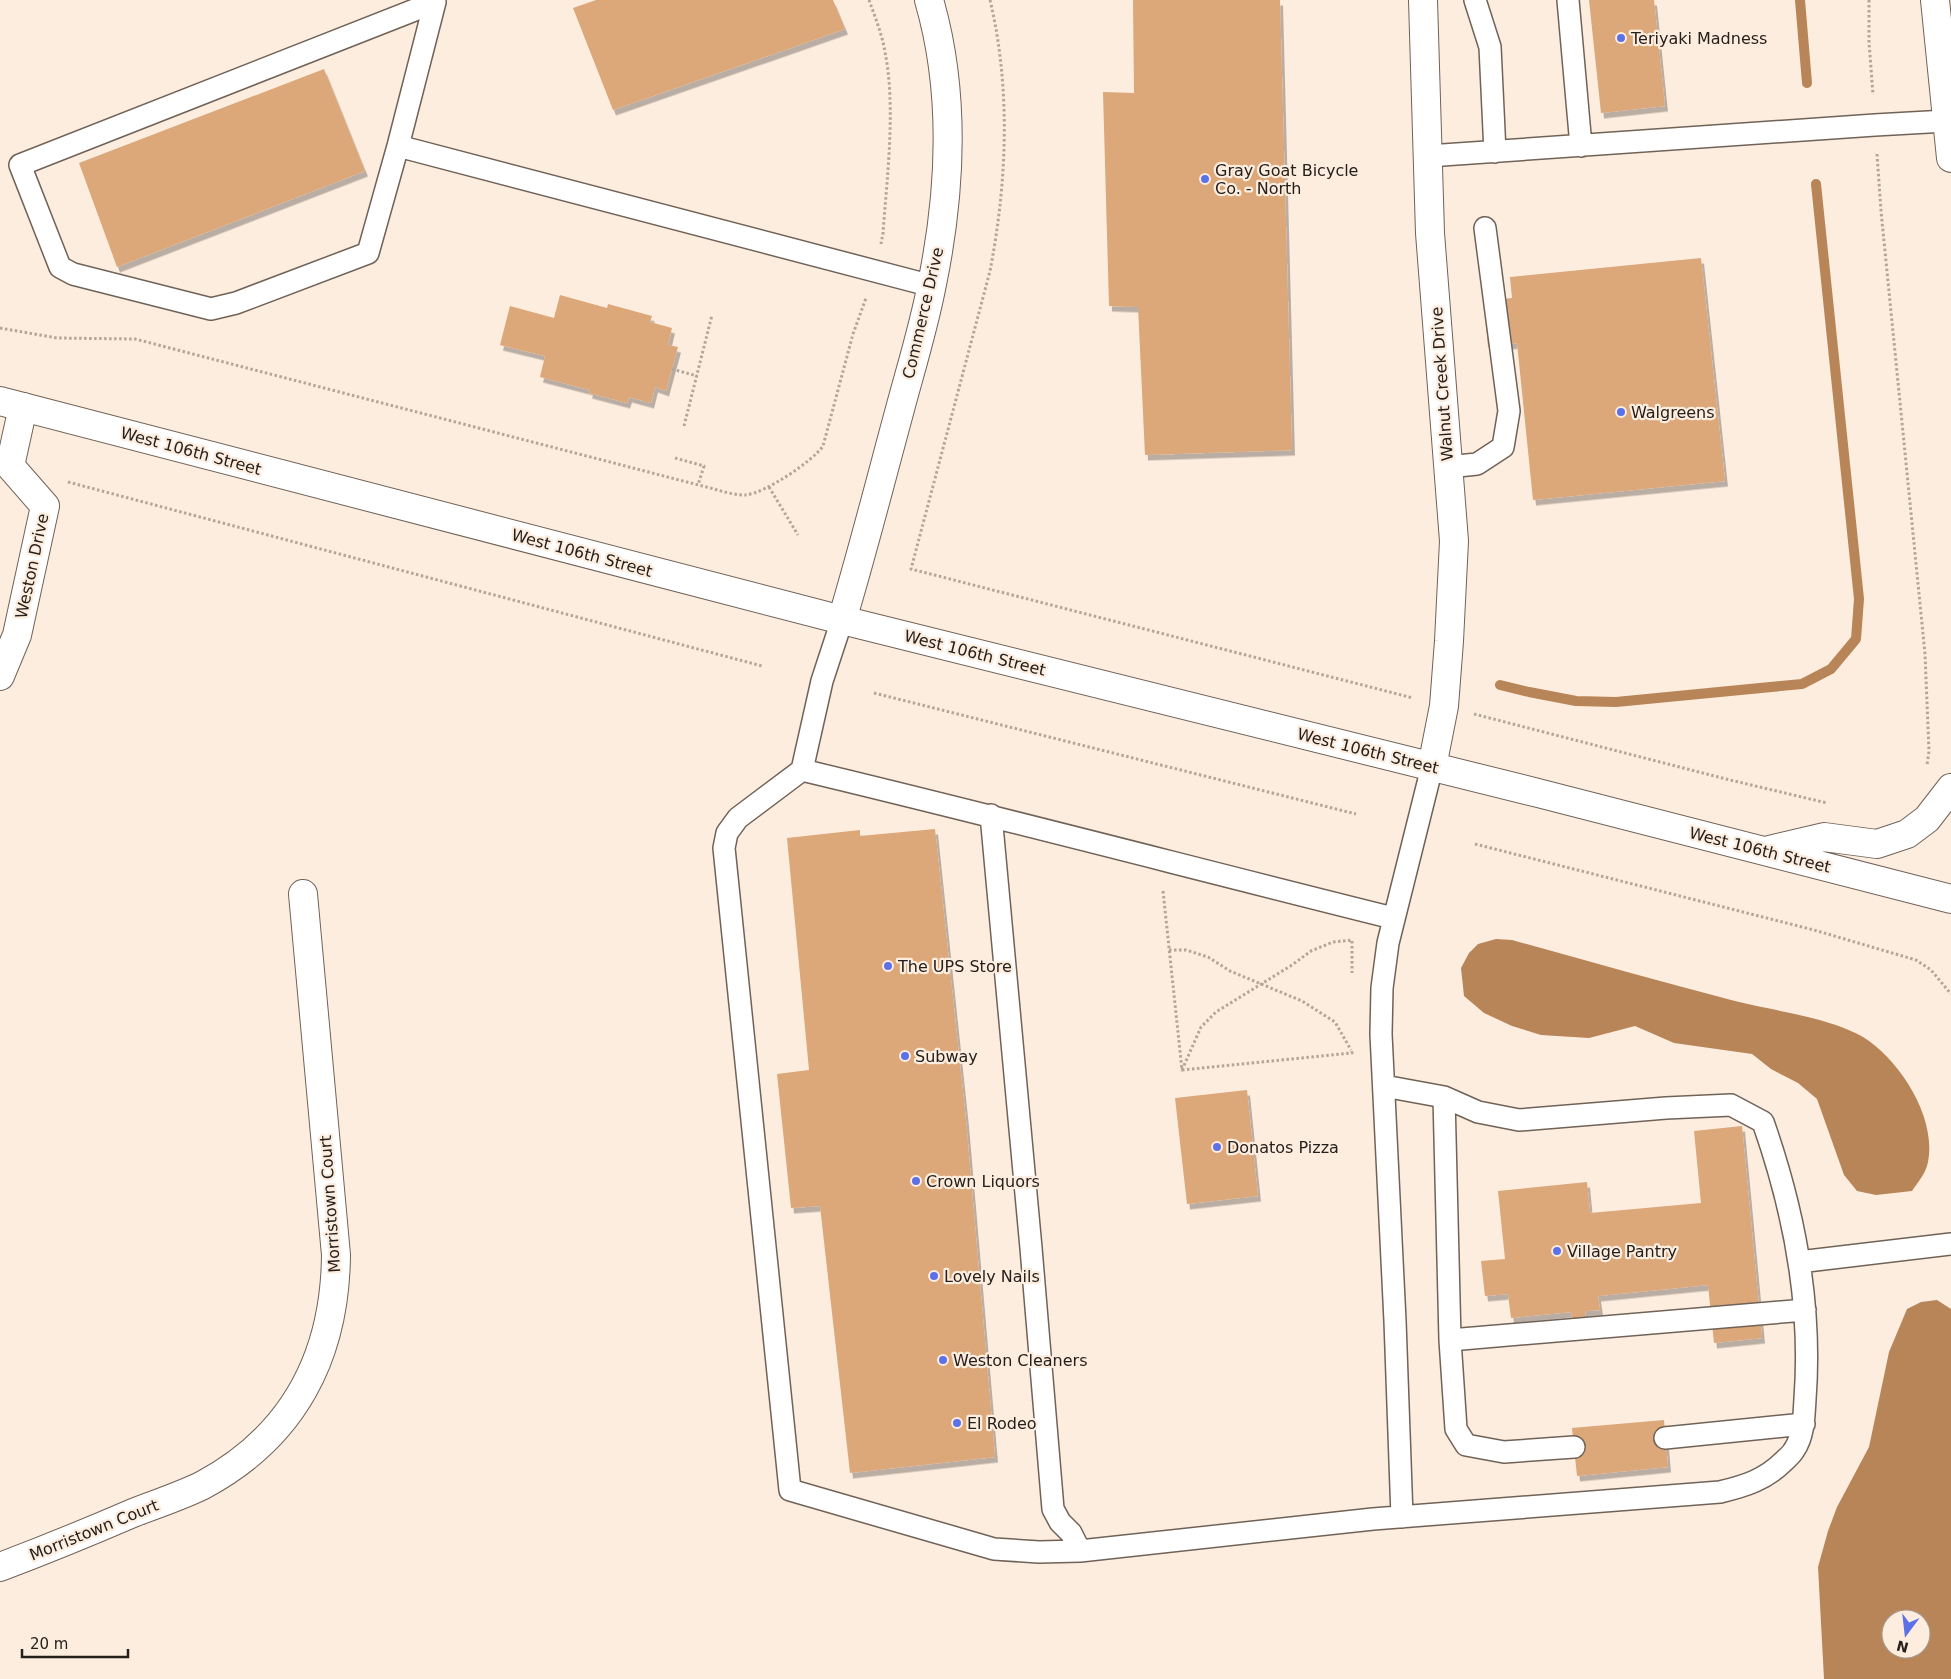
<svg xmlns="http://www.w3.org/2000/svg" width="1951" height="1679" font-family="'DejaVu Sans',sans-serif">
<defs>
<filter id="shadow"><feDropShadow dx="3" dy="5.5" stdDeviation="0" flood-color="#0004"/></filter>
</defs>
<rect width="100%" height="100%" fill="#fdeddf"/>
<!-- water -->
<path fill="#b88558" fill-rule="evenodd" d="M 1496,939 L 1512,940 C 1587,961 1661,982 1735,1001 C 1774,1011 1828,1017 1863,1037 C 1899,1059 1937,1117 1928,1162 C 1926,1173 1918,1182 1912,1191 L 1876,1195 L 1857,1191 L 1844,1175 L 1817,1099 L 1798,1083 L 1771,1069 L 1752,1054 L 1674,1043 L 1635,1026 L 1589,1038 L 1541,1035 L 1512,1026 L 1484,1013 L 1464,996 L 1461,968 L 1469,953 L 1478,944 Z
M 1937,1300 L 1951,1309 L 1951,1679 L 1824,1679 L 1818,1567 L 1828,1531 L 1837,1507 L 1869,1447 L 1889,1352 L 1907,1309 L 1921,1302 ZM 1891,1619 L 1921,1619 L 1921,1649 L 1891,1649 Z"/>
<g fill="none" stroke-linecap="round" stroke-linejoin="round">
<!-- stream -->
<path stroke="#b88558" stroke-width="10" d="M 1800,0 L 1807,83
M 1500,685 L 1529,692 L 1576,701 L 1616,702 L 1802,684 L 1831,669 L 1856,639 L 1859,599 L 1816,184"/>
</g>
<!-- building -->
<path fill="#dca779" filter="url(#shadow)" d="M 596,0 L 833,0 L 845,29 L 613,110 L 573,8 Z
M 1133,0 L 1280,0 L 1292,450 L 1145,455 L 1138,307 L 1109,306 L 1103,92 L 1134,93 Z
M 1589,0 L 1654,0 L 1665,106 L 1601,113 Z
M 324,69 L 365,171 L 117,267 L 79,163 Z
M 1701,258 L 1725,481 L 1533,500 L 1517,343 L 1488,347 L 1484,301 L 1512,298 L 1510,277 Z
M 560,295 L 607,308 L 608,304 L 652,316 L 650,322 L 672,328 L 668,345 L 678,347 L 666,391 L 655,387 L 651,403 L 629,397 L 627,403 L 589,393 L 590,390 L 540,377 L 545,356 L 500,345 L 510,306 L 554,318 Z
M 935,829 L 966,1121 L 995,1457 L 850,1473 L 820,1206 L 791,1208 L 777,1074 L 809,1070 L 787,838 L 860,830 L 860,836 Z
M 1247,1090 L 1258,1196 L 1187,1204 L 1175,1098 Z
M 1742,1126 L 1762,1338 L 1714,1343 L 1708,1285 L 1598,1296 L 1600,1310 L 1585,1311 L 1586,1318 L 1572,1319 L 1571,1312 L 1511,1318 L 1508,1294 L 1485,1296 L 1481,1261 L 1505,1259 L 1498,1191 L 1587,1182 L 1590,1213 L 1701,1203 L 1694,1131 Z
M 1664,1420 L 1668,1467 L 1577,1476 L 1572,1428 Z"/>
<g fill="none" stroke-linecap="round" stroke-linejoin="round">
<!-- lane casing -->
<g stroke="#706257" stroke-width="24">
<path id="lane" d="M 1475,0 L 1490,47 L 1495,152
M 1568,0 L 1581,146
M 435,2 L 398,146 L 368,253 L 236,303 L 211,309 L 73,274 L 60,267 L 20,165 Z
M 398,146 L 932,286
M 1428,156 L 1875,125 L 1946,121
M 1448,467 L 1477,464 L 1503,447 L 1509,411 L 1485,228
M 842,620 L 822,681 L 802,770 C 999,817 1196,869 1393,918
M 802,770 L 738,818 L 727,833 L 724,848 L 790,1490 L 994,1549 L 1039,1552 L 1080,1551 L 1373,1519 L 1720,1492 C 1745,1486 1765,1480 1784,1461 C 1787,1458 1792,1454 1794,1450 C 1804,1436 1804,1415 1805,1399 C 1812,1306 1794,1210 1763,1122 L 1731,1105 L 1666,1108 L 1519,1120 L 1478,1112 L 1444,1097 L 1384,1086
M 991,815 L 1031,1248 L 1053,1509 L 1060,1522 L 1071,1533 L 1080,1551
M 1444,1097 L 1450,1340 L 1456,1429 L 1466,1445 L 1504,1452 L 1574,1447
M 1799,1262 L 1951,1244
M 1450,1340 L 1805,1310
M 1665,1438 L 1804,1424
M 1402,1517 L 1395,1321 L 1381,1034 L 1382,988 L 1388,943 L 1432,767"/>
</g>
<!-- street casing -->
<g stroke="#706257" stroke-width="30">
<path id="street" d="M 1423,0 L 1430,233 L 1454,541 L 1449,641 L 1444,706 L 1432,767
M 10,466 L 23,407
M 842,620 C 863,550 881,479 900,409 C 911,368 924,326 932,284 C 951,191 956,93 929,0
M 0,676 L 17,635 L 45,506 L 10,466
M 0,1567 C 45,1550 89,1532 133,1513 C 156,1504 181,1496 203,1485 C 294,1436 335,1356 336,1255 L 303,894"/>
</g>
<!-- secondary casing -->
<g stroke="#706257" stroke-width="30">
<path id="secondary" d="M 0,401 L 842,620 L 1538,793 L 1951,899
M 1769,850 L 1824,837 L 1877,844 L 1907,834 L 1927,819 L 1951,788"/>
</g>
<!-- primary casing -->
<g stroke="#706257" stroke-width="30">
<path id="primary" d="M 1935,0 L 1951,158"/>
</g>
<!-- path -->
<path stroke="#b2a69b" stroke-width="3" stroke-dasharray="2.5 2.5" stroke-linecap="butt" d="M 869,0 C 875,17 882,34 885,52 C 896,107 887,177 883,233 L 881,244
M 990,0 C 1011,88 1007,183 990,271 L 911,569 L 1413,698
M 1869,0 L 1869,42 L 1873,95
M 1877,154 L 1881,211 L 1925,654 L 1929,751 L 1927,765
M 0,328 L 57,338 L 135,339 L 714,489 C 724,492 735,495 745,495 C 764,494 813,461 823,446 L 853,334 L 866,298
M 672,369 L 697,376
M 684,426 L 712,315
M 675,458 L 704,466 L 698,485
M 68,482 L 762,666
M 769,487 L 798,535
M 874,693 L 1356,814
M 1474,714 L 1726,779 L 1827,803
M 1475,844 L 1814,930 L 1916,960 L 1931,970 L 1951,994
M 1163,891 L 1182,1070 L 1352,1053 L 1352,1051
M 1169,950 L 1186,950 L 1208,957 L 1230,971 L 1302,1001 L 1335,1022 L 1351,1050
M 1182,1070 L 1201,1027 L 1216,1012 L 1292,965 L 1311,951 L 1333,942 L 1352,940 L 1352,973"/>
<!-- lane -->
<use href="#lane" stroke="#fff" stroke-width="21"/>
<!-- street -->
<use href="#street" stroke="#fff" stroke-width="28"/>
<!-- secondary -->
<use href="#secondary" stroke="#fff" stroke-width="28"/>
<!-- primary -->
<use href="#primary" stroke="#fff" stroke-width="28"/>
</g>
<!-- markers -->
<g fill="#5c71e8" stroke="#fdeddf" stroke-width="2">
<circle cx="1621" cy="38" r="5"/>
<circle cx="1205" cy="179" r="5"/>
<circle cx="1621" cy="412" r="5"/>
<circle cx="888" cy="966" r="5"/>
<circle cx="905" cy="1056" r="5"/>
<circle cx="1217" cy="1147" r="5"/>
<circle cx="916" cy="1181" r="5"/>
<circle cx="1557" cy="1251" r="5"/>
<circle cx="934" cy="1276" r="5"/>
<circle cx="943" cy="1360" r="5"/>
<circle cx="957" cy="1423" r="5"/>
</g>
<g text-anchor="middle" dominant-baseline="central" stroke-width="4.5" stroke-linejoin="round" paint-order="stroke">
<!-- poi labels -->
<g font-size="16" fill="#26201c" stroke="#fdeddf" text-anchor="start">
<text x="1631" y="38">Teriyaki Madness</text>
<text x="1215" y="170">Gray Goat Bicycle<tspan x="1215" dy="18">Co. - North</tspan></text>
<text x="1631" y="412">Walgreens</text>
<text x="898" y="966">The UPS Store</text>
<text x="915" y="1056">Subway</text>
<text x="1227" y="1147">Donatos Pizza</text>
<text x="926" y="1181">Crown Liquors</text>
<text x="1567" y="1251">Village Pantry</text>
<text x="944" y="1276">Lovely Nails</text>
<text x="953" y="1360">Weston Cleaners</text>
<text x="967" y="1423">El Rodeo</text>
</g>
<!-- street labels -->
<g font-size="16" fill="#26201c" stroke="#fdeddf">
<text transform="translate(923 313) rotate(-77)">Commerce Drive</text>
<text transform="translate(1442 384) rotate(-94)">Walnut Creek Drive</text>
<text transform="translate(191 451) rotate(15)">West 106th Street</text>
<text transform="translate(582 553) rotate(15)">West 106th Street</text>
<text transform="translate(32 566) rotate(-78)">Weston Drive</text>
<text transform="translate(975 653) rotate(14)">West 106th Street</text>
<text transform="translate(1368 751) rotate(14)">West 106th Street</text>
<text transform="translate(1760 850) rotate(14)">West 106th Street</text>
<text transform="translate(330 1204) rotate(-94)">Morristown Court</text>
<text transform="translate(94 1530) rotate(-22)">Morristown Court</text>
</g>
</g>
<!-- north arrow -->
<g transform="translate(1906 1634) rotate(195)"><circle r="24" fill="#fdeddf" stroke="#a79b91"/>
<path d="M0-4L9 19L0 12L-9 19Z" fill="#5c71e8"/>
<text y="-8" font-size="14" font-weight="bold" text-anchor="middle" fill="#26201c">N</text>
</g>
<!-- scale -->
<path d="M22 1649v8h106v-8" fill="none" stroke="#26201c" stroke-width="2.5"/>
<text x="30" y="1649" font-size="15" fill="#26201c" stroke="#fdeddf" stroke-width="4" paint-order="stroke">20 m</text>
</svg>
